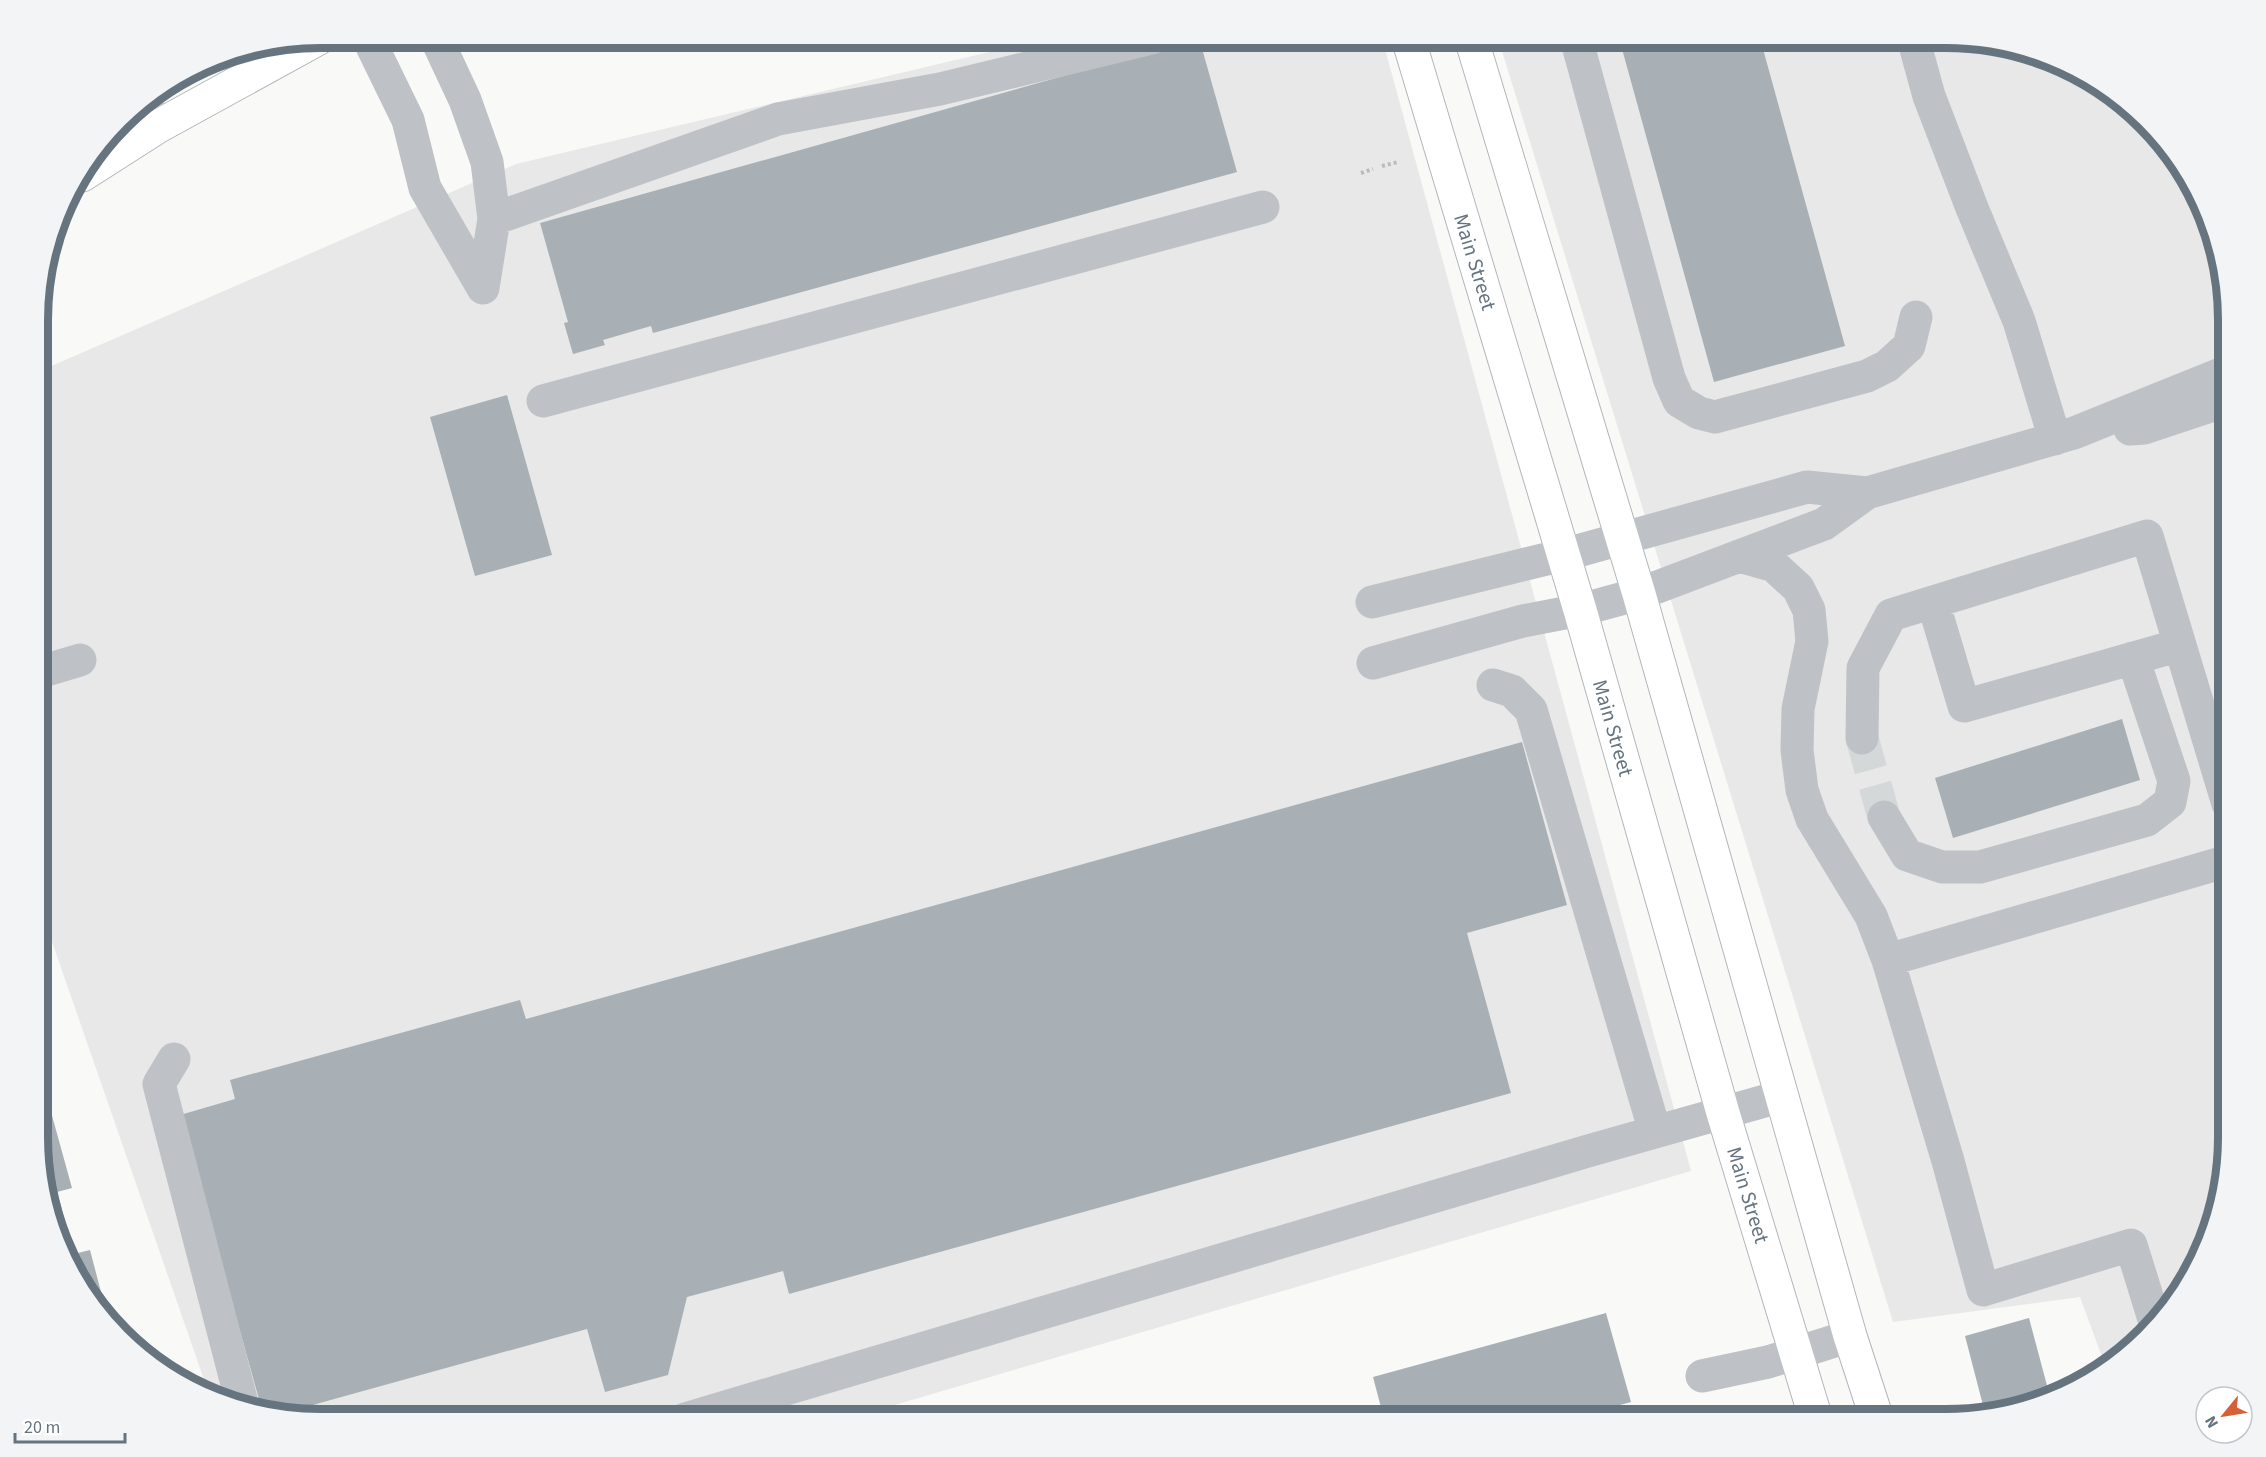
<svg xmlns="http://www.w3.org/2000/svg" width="2266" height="1457" font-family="'Source Sans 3',sans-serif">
<rect width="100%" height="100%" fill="#f9f9f7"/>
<!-- built -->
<path fill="#e7e8e7" d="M 1049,38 L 1382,38 L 1691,1171 L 847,1419 L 320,1419 L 230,1405 L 209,1394 L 40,907 L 40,371 L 516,164 Z
M 1498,38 L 1946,38 L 2036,52 L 2103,85 L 2191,179 L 2228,302 L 2228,1155 L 2214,1227 L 2181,1294 L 2105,1365 L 2080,1297 L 1893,1322 Z"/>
<!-- building -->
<path fill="#a8b0b5" d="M 1199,38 L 1237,172 L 653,333 L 651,326 L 603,340 L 605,345 L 573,354 L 564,323 L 568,322 L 540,223 Z
M 1619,38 L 1760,38 L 1845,346 L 1714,382 Z
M 507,395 L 552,555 L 475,576 L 430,417 Z
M 2122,719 L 2140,780 L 1953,838 L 1935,778 Z
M 1522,742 L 1567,905 L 1467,933 L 1511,1093 L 789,1294 L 783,1271 L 687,1297 L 668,1375 L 605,1392 L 587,1329 L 309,1406 L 312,1418 L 262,1410 L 180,1115 L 235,1099 L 230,1080 L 520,1000 L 526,1019 Z
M 40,1072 L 72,1188 L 57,1192 L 74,1254 L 90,1250 L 106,1311 L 76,1278 L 40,1173 Z
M 1606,1313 L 1631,1402 L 1569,1419 L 1384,1419 L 1373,1377 Z
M 2029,1318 L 2049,1393 L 1985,1413 L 1965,1336 Z"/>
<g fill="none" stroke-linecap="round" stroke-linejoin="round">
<!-- minor-tunnel -->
<path stroke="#d4d8d9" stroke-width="33" stroke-dasharray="33 16" stroke-linecap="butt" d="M 1862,738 L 1884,817"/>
<!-- major casing -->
<g stroke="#b2b7bb" stroke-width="35">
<path id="major" d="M 1408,38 L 1580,610 L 1723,1113 L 1816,1419
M 1471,38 L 1639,594 L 1850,1336 L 1877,1419
M 82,175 L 157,127 L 319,38"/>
</g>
<!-- path -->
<path stroke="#b9bcbf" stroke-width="4" stroke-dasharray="3 3" stroke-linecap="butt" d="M 1382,166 L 1398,162
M 1361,173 L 1373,169"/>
<!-- minor -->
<path stroke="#bec2c6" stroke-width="33" d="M 368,38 L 408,120 L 425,188 L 483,288
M 436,38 L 465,100 L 487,162 L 494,219 L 483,288
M 1576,38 L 1669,378 L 1679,401 L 1699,413 L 1715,417 L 1867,376 L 1887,366 L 1909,346 L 1916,317
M 1913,38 L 1929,96 L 1972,208 L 2019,321 L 2055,439
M 144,101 L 157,127
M 494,219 L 778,119 L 940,89 L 1152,38
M 543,401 L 1263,207
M 2130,429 L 2144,428 L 2228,400
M 1739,556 L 1774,566 L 1798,588 L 1809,610 L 1812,641 L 1798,709 L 1797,750 L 1802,790 L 1812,819 L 1871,916 L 1888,960 L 1948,1161 L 1983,1290 L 2131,1245 L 2154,1319
M 1372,602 L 1563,555 L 1807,487 L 1867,493
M 1933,602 L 1964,706 L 2180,645
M 1373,663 L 1523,621 L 1580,610 L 1639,594 L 1824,524 L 1867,493 L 2074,433 L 2228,371
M 40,672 L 80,660
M 1493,685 L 1512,691 L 1531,710 L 1655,1132
M 1862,738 L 1863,668 L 1891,615 L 2147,536 L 2228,804
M 1884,817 L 1907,855 L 1942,867 L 1980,867 L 2147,820 L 2170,802 L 2174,781 L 2133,658
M 1888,960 L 2228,861
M 174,1059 L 159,1084 L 243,1407
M 1702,1376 L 1768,1362 L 1850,1336
M 685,1419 L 1588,1151 L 1782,1096"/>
<!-- major -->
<use href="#major" stroke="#fff" stroke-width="33"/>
</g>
<g text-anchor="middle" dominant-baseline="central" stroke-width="6" stroke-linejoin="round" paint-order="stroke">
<!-- street labels -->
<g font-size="21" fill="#66747f" stroke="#fff">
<text transform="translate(1475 262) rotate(73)">Main Street</text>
<text transform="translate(1613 728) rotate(74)">Main Street</text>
<text transform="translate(1748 1195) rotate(73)">Main Street</text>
</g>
</g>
<!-- crop -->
<path d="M0 0H2266V1457H0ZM320 48H1946A272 272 0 0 1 2218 320V1137A272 272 0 0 1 1946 1409H320A272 272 0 0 1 48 1137V320A272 272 0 0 1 320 48Z" fill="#f3f4f5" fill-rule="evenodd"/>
<path fill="none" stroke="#66747f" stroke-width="8" d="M320 48H1946A272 272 0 0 1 2218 320V1137A272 272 0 0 1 1946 1409H320A272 272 0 0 1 48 1137V320A272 272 0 0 1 320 48Z"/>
<!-- north arrow -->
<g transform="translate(2224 1415) rotate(240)"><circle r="28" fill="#ffffff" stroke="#c2c7cc" stroke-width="1.5"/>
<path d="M0-4.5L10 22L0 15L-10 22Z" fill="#d66139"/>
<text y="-9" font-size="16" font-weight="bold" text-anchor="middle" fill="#66747f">N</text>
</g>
<!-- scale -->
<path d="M15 1433v9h110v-9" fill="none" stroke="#66747f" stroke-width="3"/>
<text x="24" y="1433" font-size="18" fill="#66747f" stroke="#ffffff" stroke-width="4.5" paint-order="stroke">20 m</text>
</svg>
